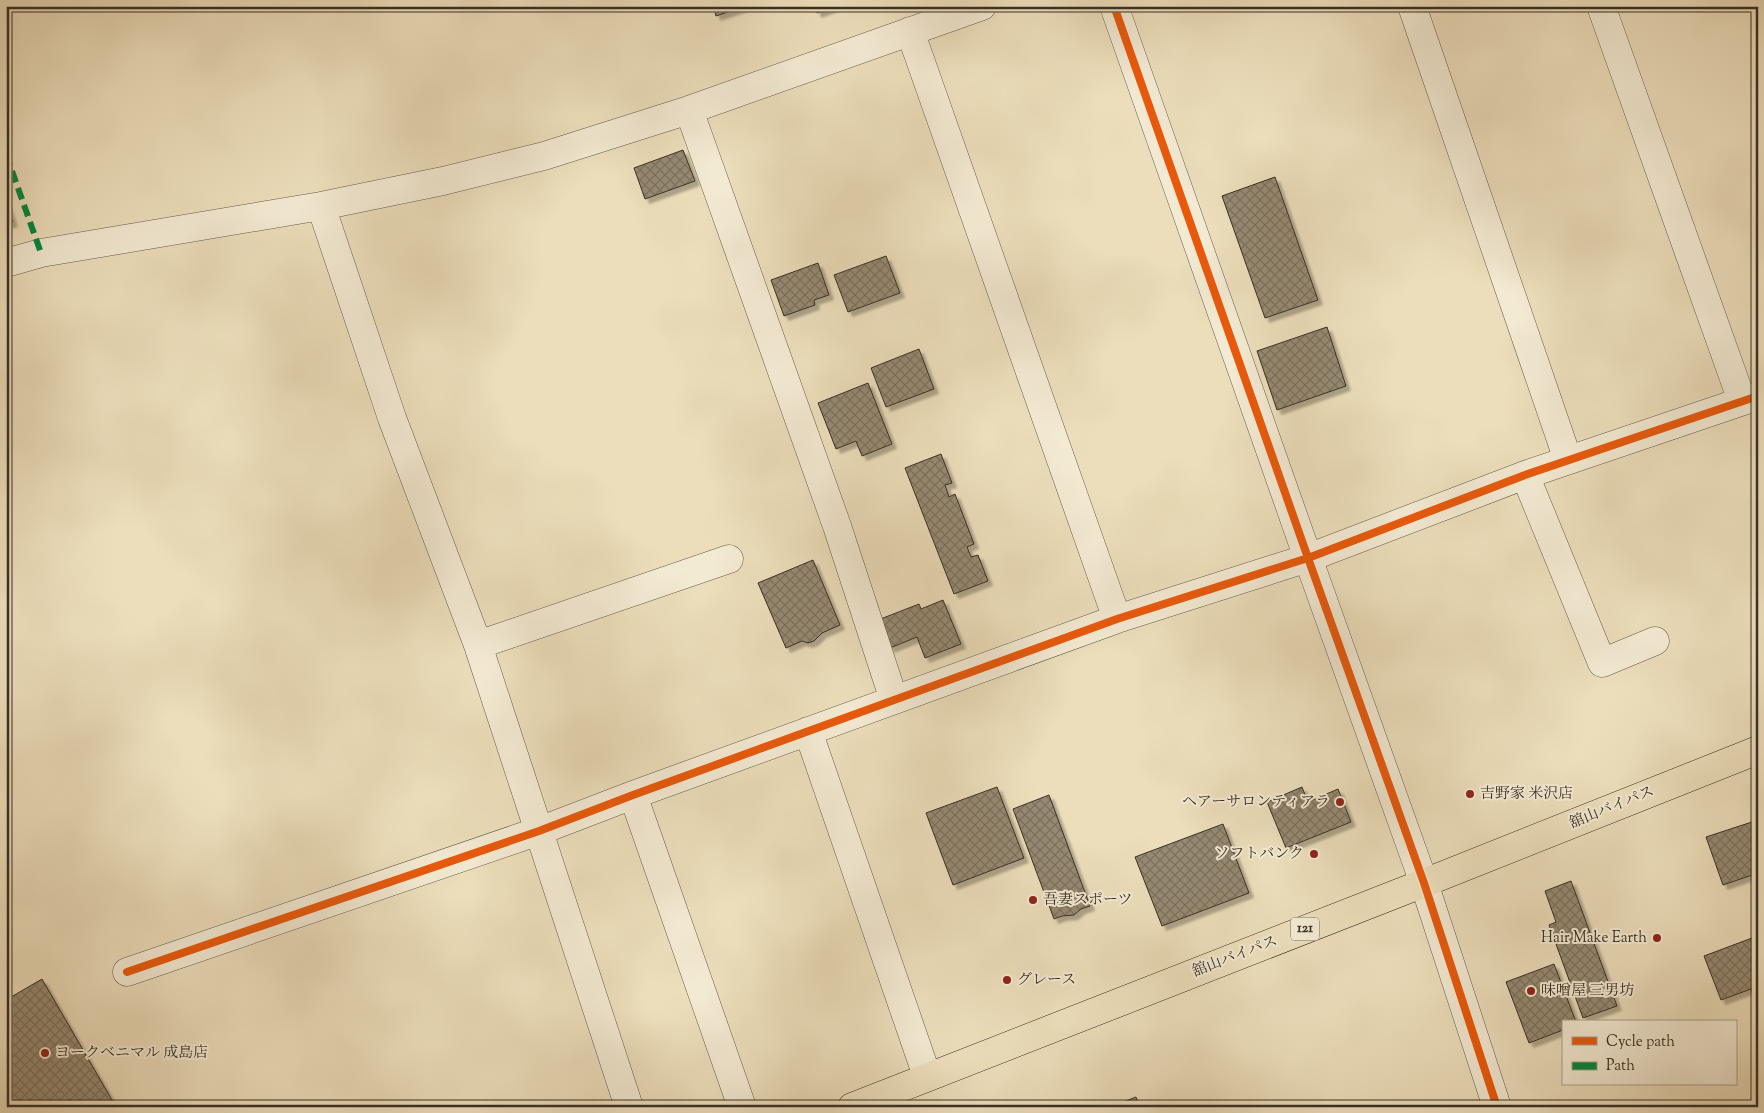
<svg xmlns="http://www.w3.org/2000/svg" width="1764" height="1113" font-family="'Sorts Mill Goudy','Noto Serif JP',serif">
<defs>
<pattern id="building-cross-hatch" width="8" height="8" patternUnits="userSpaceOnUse" patternTransform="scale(1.25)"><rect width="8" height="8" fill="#968a73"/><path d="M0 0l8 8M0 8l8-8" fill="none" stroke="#7b715e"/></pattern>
<filter id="shadow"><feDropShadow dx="4.5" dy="4.5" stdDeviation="1" flood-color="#0004"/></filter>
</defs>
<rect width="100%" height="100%" fill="#ecdebb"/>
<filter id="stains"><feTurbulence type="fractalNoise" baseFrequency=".004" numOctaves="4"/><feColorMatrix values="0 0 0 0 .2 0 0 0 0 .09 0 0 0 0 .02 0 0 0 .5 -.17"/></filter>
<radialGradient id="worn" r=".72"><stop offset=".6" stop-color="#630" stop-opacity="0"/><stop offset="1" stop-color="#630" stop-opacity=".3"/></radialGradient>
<!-- building -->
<path fill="url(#building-cross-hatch)" stroke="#383026" filter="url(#shadow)" d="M 713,6 L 746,6 L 716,16 Z
M 815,6 L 836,6 L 817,13 Z
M 683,150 L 695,181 L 645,199 L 634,168 Z
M 1275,177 L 1318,300 L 1265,318 L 1222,196 Z
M 6,202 L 13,222 L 6,224 Z
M 886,256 L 900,293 L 848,312 L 834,275 Z
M 818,263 L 829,295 L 814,300 L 815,305 L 784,316 L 771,280 Z
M 1327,327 L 1346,386 L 1277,410 L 1257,351 Z
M 919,349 L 934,389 L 886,407 L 871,368 Z
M 868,383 L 892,444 L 862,456 L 856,441 L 836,449 L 818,403 Z
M 941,454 L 952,483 L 945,485 L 949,497 L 955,494 L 974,544 L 967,547 L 971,557 L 978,555 L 988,581 L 954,594 L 905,468 Z
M 813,560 L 840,625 L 822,633 L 814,641 L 808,643 L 802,641 L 786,648 L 758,583 Z
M 943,600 L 961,644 L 925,658 L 917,637 L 890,648 L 878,620 L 919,604 L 921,609 Z
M 997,787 L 1024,858 L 953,885 L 926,813 Z
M 1302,787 L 1308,802 L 1338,789 L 1351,822 L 1286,848 L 1267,802 Z
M 1049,795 L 1090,906 L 1081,909 L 1074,915 L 1062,916 L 1054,919 L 1013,809 Z
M 1758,820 L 1758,873 L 1723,885 L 1706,837 Z
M 1223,824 L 1249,893 L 1162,926 L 1135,857 Z
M 1571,881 L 1617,1006 L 1583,1018 L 1549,925 L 1556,922 L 1545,891 Z
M 1752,938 L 1753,941 L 1758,940 L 1758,998 L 1755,999 L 1751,989 L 1721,1000 L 1704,956 Z
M 1554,964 L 1576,1022 L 1563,1022 L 1563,1030 L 1529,1043 L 1506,982 Z
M 42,979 L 116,1107 L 6,1107 L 6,1000 Z
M 1136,1097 L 1140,1107 L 1110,1107 Z"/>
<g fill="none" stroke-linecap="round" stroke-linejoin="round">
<!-- minor casing -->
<g stroke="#655c4b" stroke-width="29">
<path id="minor" d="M 1114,6 L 1308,558 L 1424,883 L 1497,1107
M 1412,6 L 1568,460
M 1601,6 L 1742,401
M 910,31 L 1117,619
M 689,110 L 837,526 L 894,700
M 321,206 L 392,418 L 478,645 L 629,1107
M 6,263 L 41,253 L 321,206 L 443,181 L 544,156 L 689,110 L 982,6
M 1525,475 L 1602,663 L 1655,641
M 478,645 L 729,559
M 808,731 L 927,1076
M 633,795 L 742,1107
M 127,972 L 539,831 L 633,795 L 1117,619 L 1308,558 L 1525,475 L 1758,396"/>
</g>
<!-- highway casing -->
<g stroke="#383026" stroke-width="29">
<path id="highway" d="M 852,1107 L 1424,883 L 1758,750"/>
</g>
<!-- minor -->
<use href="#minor" stroke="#f3ead3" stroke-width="28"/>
<!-- highway -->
<use href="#highway" stroke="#ecdebb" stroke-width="28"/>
<!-- quiet -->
<path stroke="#00873e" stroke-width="6" stroke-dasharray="12 6" stroke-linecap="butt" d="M 6,154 L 41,253"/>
<!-- cycleway casing -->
<g stroke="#f3ead3" stroke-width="11">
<path id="cycleway" d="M 1114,6 L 1308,558 L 1424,883 L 1497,1107
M 127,972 L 539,831 L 633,795 L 1117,619 L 1308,558 L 1525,475 L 1758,396"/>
</g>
<!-- cycleway -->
<use href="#cycleway" stroke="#e8590c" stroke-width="8"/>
</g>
<!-- markers -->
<g fill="#8f2418" stroke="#f3ead3" stroke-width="2">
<circle cx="1470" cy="794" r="5"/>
<circle cx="1340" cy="802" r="5"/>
<circle cx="1314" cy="854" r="5"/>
<circle cx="1033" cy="900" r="5"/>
<circle cx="1657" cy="938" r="5"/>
<circle cx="1007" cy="980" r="5"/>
<circle cx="1531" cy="991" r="5"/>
<circle cx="45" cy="1053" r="5"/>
</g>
<g text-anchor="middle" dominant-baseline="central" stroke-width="4" stroke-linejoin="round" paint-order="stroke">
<!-- shield labels -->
<rect fill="#f3ead3" stroke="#70685a" stroke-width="1" x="1291" y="917.5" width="28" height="23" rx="4"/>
<g font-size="14" font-weight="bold" fill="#383026">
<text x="1305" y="929">121</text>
</g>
<!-- poi labels -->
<g font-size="15" fill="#383026" stroke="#f3ead3" text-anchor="start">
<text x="1480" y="794">吉野家 米沢店</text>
<text x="1330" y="802" text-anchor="end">ヘアーサロンティアラ</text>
<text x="1304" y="854" text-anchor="end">ソフトバンク</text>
<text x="1043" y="900">吾妻スポーツ</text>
<text x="1647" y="938" text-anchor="end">Hair Make Earth</text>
<text x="1017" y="980">グレース</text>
<text x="1541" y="991">味噌屋 三男坊</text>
<text x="55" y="1053">ヨークベニマル 成島店</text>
</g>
<!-- street labels -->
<g font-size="15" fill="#383026" stroke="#f3ead3">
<text transform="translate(1612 808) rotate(-22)">舘山バイパス</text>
<text transform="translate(1235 957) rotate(-21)">舘山バイパス</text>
</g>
</g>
<!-- margin -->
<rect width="1764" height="1113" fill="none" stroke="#ecdebb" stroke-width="25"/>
<rect x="8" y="8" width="1749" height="1098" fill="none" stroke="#383026" stroke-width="2.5"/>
<rect x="12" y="12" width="1739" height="1088" fill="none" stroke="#383026"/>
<!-- legend -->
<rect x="1562" y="1020" width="175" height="65" fill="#f3ead3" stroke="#a8a08e"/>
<rect x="1572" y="1037" width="25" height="8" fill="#e8590c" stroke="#a8a08e"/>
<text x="1606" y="1046" font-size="15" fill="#383026">Cycle path</text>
<rect x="1572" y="1062" width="25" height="8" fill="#00873e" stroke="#a8a08e"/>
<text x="1606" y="1070" font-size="15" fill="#383026">Path</text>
<rect width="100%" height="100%" filter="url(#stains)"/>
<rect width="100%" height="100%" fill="url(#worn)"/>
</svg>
